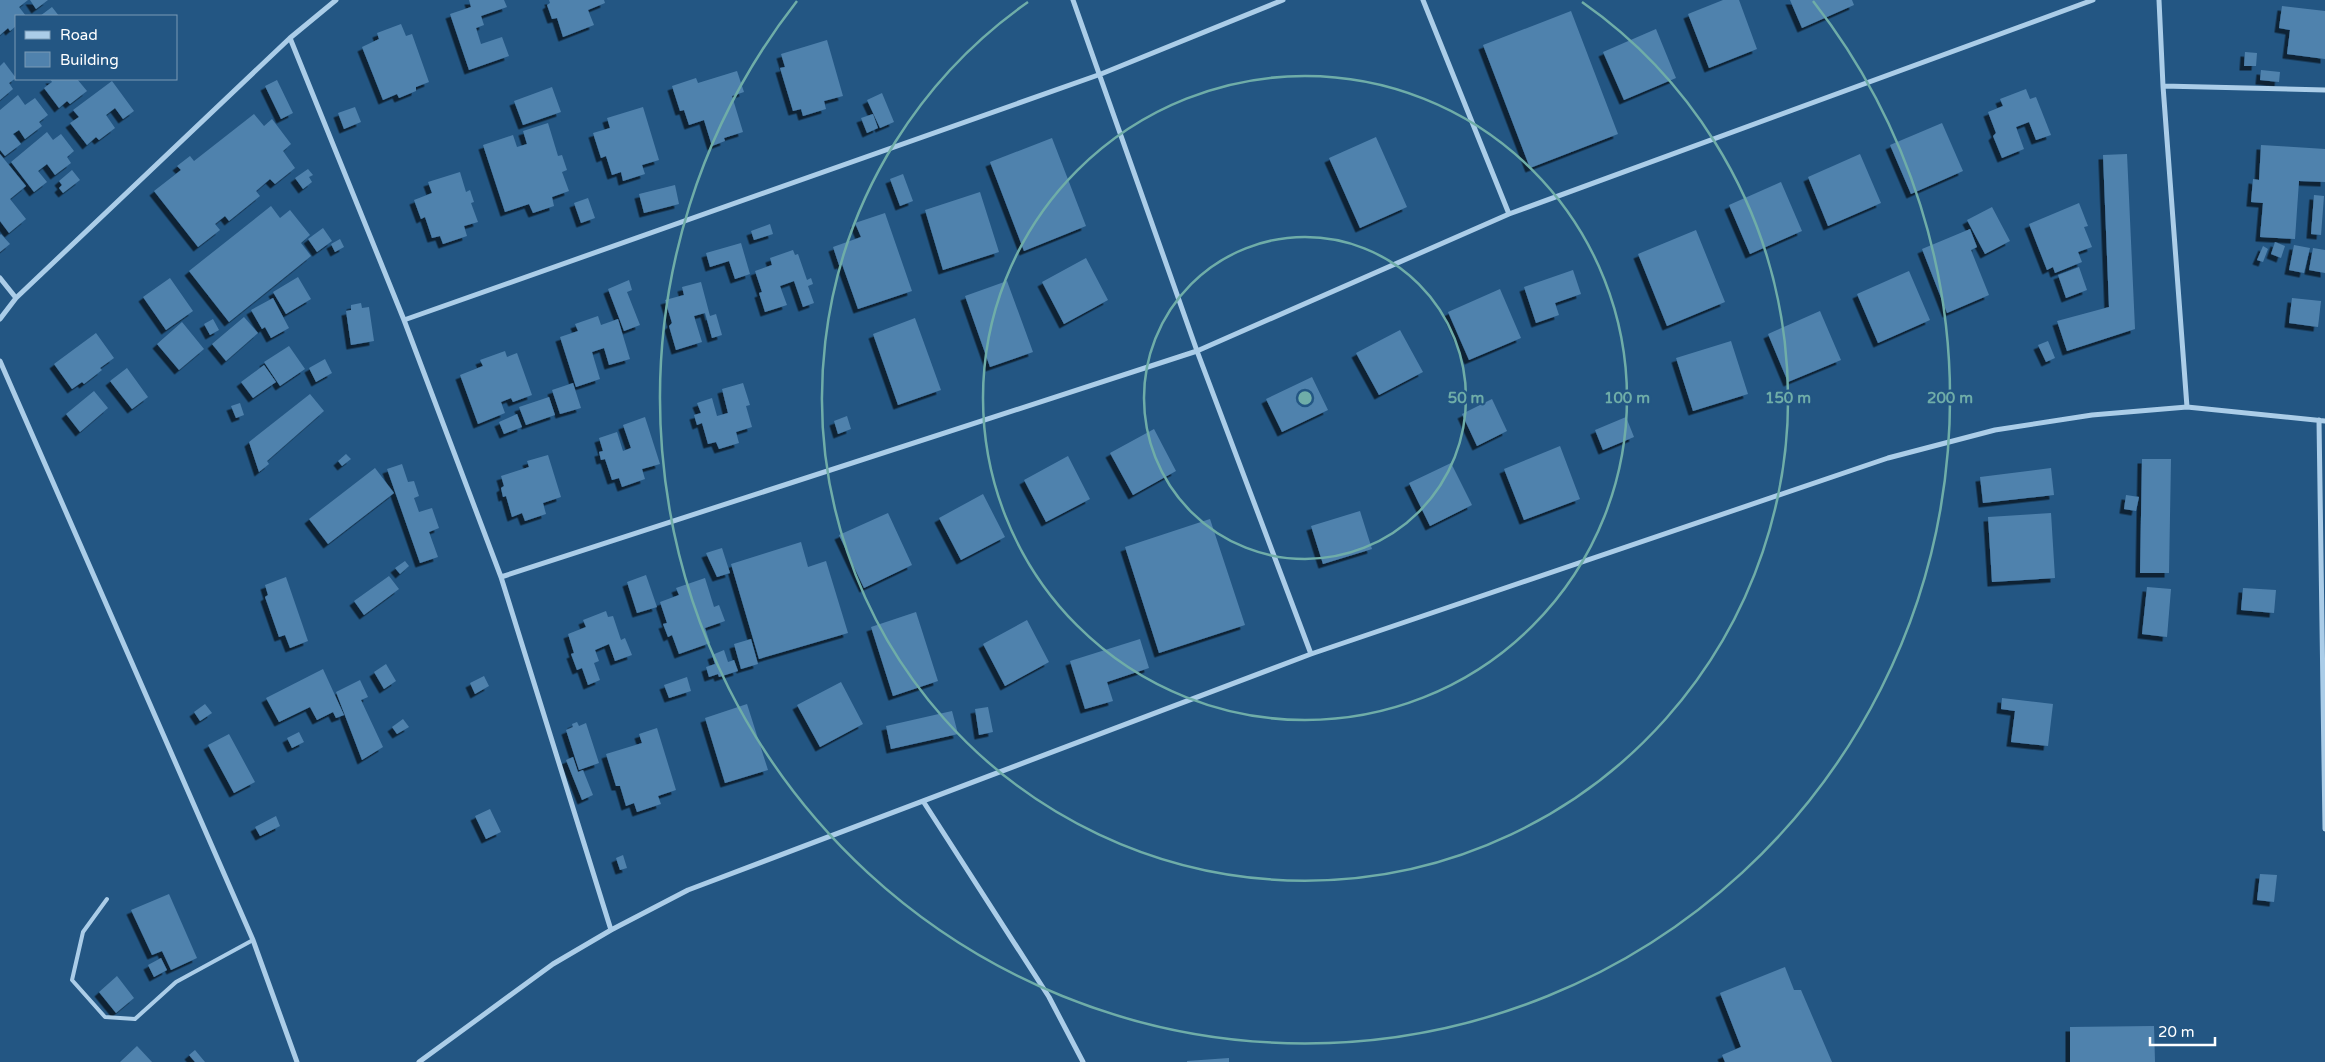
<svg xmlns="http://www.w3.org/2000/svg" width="2325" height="1062" font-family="'Varela Round',sans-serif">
<defs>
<filter id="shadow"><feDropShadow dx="-4.5" dy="4.5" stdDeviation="0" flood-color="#0009"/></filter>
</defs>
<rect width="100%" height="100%" fill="#235683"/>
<!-- building -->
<path fill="#5082ad" filter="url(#shadow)" d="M 0,0 L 28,0 L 19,7 L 26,16 L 16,16 L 16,26 L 10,31 L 8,28 L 0,35 Z
M 30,0 L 48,0 L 36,9 Z
M 469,0 L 504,0 L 507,7 L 481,16 L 484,25 L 476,28 L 481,44 L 502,37 L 509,56 L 469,70 L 450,14 L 471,7 Z
M 549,0 L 604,0 L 605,3 L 588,10 L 594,25 L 563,37 L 557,18 L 552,19 L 547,5 L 550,3 Z
M 1723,0 L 1739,0 L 1757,49 L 1709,68 L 1688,14 Z
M 1790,0 L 1852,0 L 1854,5 L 1802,28 Z
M 2282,6 L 2325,11 L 2325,59 L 2287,54 L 2290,30 L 2279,28 Z
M 52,7 L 59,16 L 40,16 Z
M 1571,11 L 1618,134 L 1530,168 L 1483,45 Z
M 401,24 L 406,36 L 412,34 L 429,82 L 416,87 L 416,91 L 399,98 L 397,94 L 383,100 L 362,47 L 379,39 L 377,33 Z
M 1656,29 L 1676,78 L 1624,100 L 1603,52 Z
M 827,40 L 843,96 L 824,101 L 826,109 L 803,116 L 801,109 L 793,111 L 780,68 L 785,67 L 781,54 Z
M 2245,52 L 2257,53 L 2256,66 L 2244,66 Z
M 4,62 L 16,78 L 9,83 L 13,89 L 0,100 L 0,66 Z
M 2261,70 L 2280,72 L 2279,82 L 2260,80 Z
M 737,71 L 744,92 L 732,96 L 743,132 L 724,138 L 725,141 L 712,146 L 704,120 L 689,125 L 684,110 L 680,111 L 672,86 L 696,78 L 698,83 Z
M 50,79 L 77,79 L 87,91 L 70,104 L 67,101 L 59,108 L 44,88 L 52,82 Z
M 277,80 L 293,113 L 281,119 L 265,86 Z
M 112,81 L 134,111 L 123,119 L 115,108 L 106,115 L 115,128 L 99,140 L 96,137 L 87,145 L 70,123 L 79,117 L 73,110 Z
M 552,87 L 561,112 L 523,125 L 514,101 Z
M 2026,89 L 2030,99 L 2036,97 L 2051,135 L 2036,140 L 2029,122 L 2016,127 L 2024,149 L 2002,158 L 1993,136 L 1996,133 L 1988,112 L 2003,106 L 2000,99 Z
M 882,93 L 894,122 L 880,128 L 867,100 Z
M 18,95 L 25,105 L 35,98 L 48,115 L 39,122 L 42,126 L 25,139 L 19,130 L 13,134 L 21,144 L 5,156 L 0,150 L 0,110 Z
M 355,107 L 361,122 L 344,129 L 338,113 Z
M 643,107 L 659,160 L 642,165 L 645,174 L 623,181 L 621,172 L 612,175 L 606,156 L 601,158 L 593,133 L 610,128 L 607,118 Z
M 254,114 L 264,126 L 272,119 L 291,144 L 283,151 L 295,168 L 275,184 L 270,179 L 256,191 L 260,196 L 229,221 L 225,216 L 215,224 L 220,230 L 198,247 L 154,191 L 181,170 L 177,166 L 190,156 L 194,161 Z
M 873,114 L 878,128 L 867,133 L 861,118 Z
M 548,123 L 558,156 L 562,155 L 567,170 L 562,172 L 569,191 L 552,197 L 554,206 L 533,213 L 529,204 L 505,212 L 483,145 L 513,135 L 517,147 L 527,144 L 523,131 Z
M 1942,123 L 1963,171 L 1911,194 L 1890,145 Z
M 47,132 L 53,140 L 61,134 L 74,151 L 67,157 L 71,163 L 55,175 L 47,164 L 38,171 L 47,182 L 34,192 L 11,162 Z
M 1376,137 L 1407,207 L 1360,228 L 1329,158 Z
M 1052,138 L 1086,226 L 1024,251 L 990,162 Z
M 2261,145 L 2325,149 L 2325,182 L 2299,181 L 2295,239 L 2260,237 L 2263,203 L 2251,202 L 2253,179 L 2259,180 Z
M 0,154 L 26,186 L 10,199 L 26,219 L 9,233 L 0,221 Z
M 1860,154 L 1881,203 L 1828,226 L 1808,177 Z
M 2127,154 L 2135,329 L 2067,351 L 2057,321 L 2109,307 L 2103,155 Z
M 308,169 L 313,175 L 309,177 L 312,182 L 303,189 L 295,178 Z
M 72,170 L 80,180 L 63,193 L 59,188 L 62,185 L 59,181 Z
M 460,172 L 466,192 L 470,190 L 474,202 L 471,203 L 478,222 L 464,226 L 467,236 L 443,244 L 440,236 L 432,238 L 425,217 L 421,219 L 414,200 L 432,193 L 428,182 Z
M 903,174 L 913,201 L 900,206 L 890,179 Z
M 1781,182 L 1802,231 L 1750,254 L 1729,205 Z
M 675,185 L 679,204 L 644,213 L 639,194 Z
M 980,192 L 999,252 L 943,270 L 925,210 Z
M 2314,195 L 2324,196 L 2321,235 L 2311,234 Z
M 588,198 L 595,218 L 581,223 L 574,203 Z
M 2079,203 L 2088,226 L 2084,227 L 2092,247 L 2078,252 L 2082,262 L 2055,273 L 2053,267 L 2047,270 L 2029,224 Z
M 271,206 L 280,218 L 290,210 L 310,235 L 301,243 L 311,256 L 229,322 L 189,271 Z
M 1992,207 L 2010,241 L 1985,254 L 1967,220 Z
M 885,213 L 912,291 L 858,309 L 842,264 L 839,265 L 833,247 L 861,237 L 855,223 Z
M 770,224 L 773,234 L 754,240 L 751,231 Z
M 323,228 L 332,241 L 317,252 L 308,239 Z
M 1970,229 L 1977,247 L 1971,250 L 1989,295 L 1947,313 L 1922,249 Z
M 1696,230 L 1725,302 L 1667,326 L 1638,254 Z
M 1,234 L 10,244 L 0,252 L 0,235 Z
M 340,239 L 344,247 L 335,252 L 331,244 Z
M 2275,242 L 2285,246 L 2281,258 L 2271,254 Z
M 741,243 L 750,274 L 735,279 L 729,261 L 710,267 L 706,253 Z
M 2294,245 L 2310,248 L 2304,273 L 2289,270 Z
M 2263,246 L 2268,249 L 2263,262 L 2257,260 Z
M 2313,248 L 2325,250 L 2325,273 L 2309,270 Z
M 793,250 L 795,255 L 798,254 L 807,280 L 811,278 L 813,284 L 808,286 L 814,303 L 803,307 L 794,281 L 780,286 L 787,305 L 765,312 L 759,293 L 762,292 L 755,271 L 772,265 L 770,258 Z
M 1086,258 L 1108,300 L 1064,324 L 1042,282 Z
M 2079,267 L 2087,290 L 2066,298 L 2058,275 Z
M 1573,270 L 1581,294 L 1555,303 L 1559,315 L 1536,323 L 1524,287 Z
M 1909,271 L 1930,320 L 1878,343 L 1857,294 Z
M 298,277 L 311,299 L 286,314 L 273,292 Z
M 170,278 L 193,311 L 166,330 L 143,297 Z
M 629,280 L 632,290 L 627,292 L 640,325 L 624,331 L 608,289 Z
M 1007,281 L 1033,352 L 990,367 L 965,296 Z
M 701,282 L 710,316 L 716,314 L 722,335 L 712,338 L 705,313 L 694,316 L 702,342 L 676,350 L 669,326 L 672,323 L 665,300 L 684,295 L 682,287 Z
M 1500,289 L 1521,338 L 1469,360 L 1448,312 Z
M 273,298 L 289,328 L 271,338 L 265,327 L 262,329 L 251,310 Z
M 2292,298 L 2321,301 L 2318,327 L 2289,323 Z
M 361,303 L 362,308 L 369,307 L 374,341 L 351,345 L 346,311 L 351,310 L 351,305 Z
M 1820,311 L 1841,360 L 1788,382 L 1768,334 Z
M 598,316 L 601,325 L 618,319 L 630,359 L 609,365 L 604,348 L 592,352 L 600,379 L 576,387 L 560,337 L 578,331 L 575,324 Z
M 244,317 L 258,333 L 226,361 L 212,344 Z
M 915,318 L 941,390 L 898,405 L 873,334 Z
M 213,319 L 219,330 L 210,335 L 204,324 Z
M 182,322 L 204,349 L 179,370 L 157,344 Z
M 1400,330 L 1423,372 L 1379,395 L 1356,353 Z
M 96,333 L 114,358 L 100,368 L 102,370 L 84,384 L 82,382 L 72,389 L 54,364 Z
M 1731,341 L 1748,394 L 1693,411 L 1676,358 Z
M 2048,341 L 2055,358 L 2046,362 L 2038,345 Z
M 289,346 L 305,369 L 280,386 L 264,362 Z
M 505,351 L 507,357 L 517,353 L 532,395 L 513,402 L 511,398 L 501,402 L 505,413 L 478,424 L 460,375 L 483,366 L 480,360 Z
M 325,359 L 332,373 L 316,382 L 309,368 Z
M 264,365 L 276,382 L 253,398 L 241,382 Z
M 127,368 L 148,397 L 132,409 L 110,381 Z
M 1312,377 L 1328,410 L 1282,432 L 1266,399 Z
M 573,383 L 581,408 L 560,414 L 552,390 Z
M 743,383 L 750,405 L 746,406 L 752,427 L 736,432 L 739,443 L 719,449 L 716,442 L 708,444 L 702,423 L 697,425 L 694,415 L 701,413 L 697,403 L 712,398 L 717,416 L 728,413 L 722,389 Z
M 94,391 L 108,408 L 80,432 L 66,414 Z
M 310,394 L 324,411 L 267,461 L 269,464 L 259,472 L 249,442 Z
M 549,397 L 555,415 L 526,425 L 519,407 Z
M 1492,399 L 1507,431 L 1477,446 L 1462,414 Z
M 240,403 L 244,415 L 236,418 L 231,406 Z
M 517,414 L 522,427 L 504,434 L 499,422 Z
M 847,416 L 851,429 L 838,434 L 834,421 Z
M 645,417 L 660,464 L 642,469 L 645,479 L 622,487 L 619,478 L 612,480 L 605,459 L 601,460 L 599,452 L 603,451 L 599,438 L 617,432 L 623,451 L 631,448 L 623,425 Z
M 1626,417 L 1634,437 L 1603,450 L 1595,430 Z
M 1154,429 L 1176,471 L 1133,495 L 1110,453 Z
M 1560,446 L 1580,499 L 1524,520 L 1504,469 Z
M 346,454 L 351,459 L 342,466 L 338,461 Z
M 548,455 L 561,497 L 543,503 L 546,514 L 525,521 L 522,513 L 512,517 L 506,496 L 503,497 L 501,488 L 504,486 L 501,476 L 529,467 L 527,461 Z
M 1068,456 L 1090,499 L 1046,522 L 1024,480 Z
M 2142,459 L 2171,459 L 2169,573 L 2140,573 Z
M 1451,463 L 1472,505 L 1430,526 L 1409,483 Z
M 402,464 L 408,482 L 414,481 L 419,496 L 414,498 L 419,512 L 432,508 L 439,528 L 429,532 L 438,557 L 420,563 L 387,469 Z
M 375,468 L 394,493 L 328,544 L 309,519 Z
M 2051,468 L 2054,495 L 1983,503 L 1980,477 Z
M 983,494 L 1005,537 L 961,560 L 939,518 Z
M 2126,495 L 2139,497 L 2136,511 L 2124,509 Z
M 1360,511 L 1372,549 L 1323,564 L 1311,526 Z
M 888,513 L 912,565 L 864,588 L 839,535 Z
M 2051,513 L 2055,578 L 1992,582 L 1988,517 Z
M 1210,519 L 1245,625 L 1159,653 L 1125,547 Z
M 801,542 L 808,567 L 826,561 L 848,633 L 759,659 L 731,564 Z
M 722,548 L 730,573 L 717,577 L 706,553 Z
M 405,561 L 409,566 L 400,574 L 395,568 Z
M 646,575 L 657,607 L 637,613 L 627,582 Z
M 389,576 L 399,589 L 364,615 L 354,601 Z
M 286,577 L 308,641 L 290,648 L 285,635 L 279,637 L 265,597 L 268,595 L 265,585 Z
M 705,578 L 714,607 L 719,605 L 725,621 L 705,628 L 710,643 L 679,654 L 672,635 L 668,637 L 663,624 L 667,623 L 660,602 L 679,595 L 676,588 Z
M 2147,587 L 2171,589 L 2167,637 L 2142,634 Z
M 2243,588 L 2276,590 L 2274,613 L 2241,610 Z
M 606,611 L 608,617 L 613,616 L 621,640 L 625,638 L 632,655 L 615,661 L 609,644 L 595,650 L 599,661 L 594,663 L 600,680 L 588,685 L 582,668 L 577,670 L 571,654 L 574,653 L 568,634 L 586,627 L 583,620 Z
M 916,612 L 938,681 L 893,696 L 871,627 Z
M 1027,620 L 1049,662 L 1005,686 L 983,644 Z
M 751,639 L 758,664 L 741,669 L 734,644 Z
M 1140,639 L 1149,668 L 1107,682 L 1113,701 L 1085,709 L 1070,661 Z
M 724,650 L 728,662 L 734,660 L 738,671 L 719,677 L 718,674 L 709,677 L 706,667 L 715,664 L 712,655 Z
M 386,664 L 396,681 L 384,689 L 374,672 Z
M 323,669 L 344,715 L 336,718 L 333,712 L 317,720 L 310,707 L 279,722 L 266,698 Z
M 484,676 L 489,686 L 475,694 L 470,683 Z
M 687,677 L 691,691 L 669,698 L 664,685 Z
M 360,680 L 368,697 L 361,700 L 383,747 L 362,760 L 336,692 Z
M 841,682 L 863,724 L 820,747 L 797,705 Z
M 2002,698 L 2053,704 L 2048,746 L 2011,742 L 2015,711 L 2001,709 Z
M 205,704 L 212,713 L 200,721 L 194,712 Z
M 747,704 L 768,770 L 725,783 L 705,718 Z
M 988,707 L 993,732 L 979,735 L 975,709 Z
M 952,711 L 958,734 L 891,749 L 886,726 Z
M 403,719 L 409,727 L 397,734 L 392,727 Z
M 577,722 L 579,726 L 586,723 L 599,763 L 579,770 L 566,730 L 573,727 L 572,724 Z
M 657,728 L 676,790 L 658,796 L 661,804 L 637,812 L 634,803 L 626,806 L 620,786 L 616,786 L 606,754 L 642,743 L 639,734 Z
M 299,732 L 304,742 L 292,748 L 287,738 Z
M 229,734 L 255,782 L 234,793 L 208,745 Z
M 573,757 L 578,772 L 583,770 L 593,795 L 582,800 L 566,760 Z
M 490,809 L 501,832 L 486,839 L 475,816 Z
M 276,816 L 280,826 L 260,836 L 255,827 Z
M 623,855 L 627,868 L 620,870 L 616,858 Z
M 2260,874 L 2277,875 L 2274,902 L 2257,900 Z
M 169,894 L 197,958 L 171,970 L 162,951 L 152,955 L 131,910 Z
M 161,958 L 167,970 L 154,977 L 148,965 Z
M 1785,967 L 1794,990 L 1801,990 L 1832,1062 L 1725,1062 L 1722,1055 L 1741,1047 L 1720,993 Z
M 117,976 L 134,998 L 116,1013 L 99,992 Z
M 2154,1026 L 2155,1062 L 2070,1062 L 2070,1027 Z
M 137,1046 L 152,1062 L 120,1062 Z
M 195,1050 L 205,1062 L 195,1062 L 189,1055 Z
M 1229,1058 L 1229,1062 L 1187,1062 L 1187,1061 Z"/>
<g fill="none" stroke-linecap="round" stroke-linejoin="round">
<!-- service -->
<path stroke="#abcde8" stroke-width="4" d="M 107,899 L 83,932 L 72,980 L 105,1017 L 135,1019 L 176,982 L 253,940"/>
<!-- minor -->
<path stroke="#abcde8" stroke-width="5" d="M 1073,0 L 1197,351 L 1311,654
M 1423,0 L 1509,214
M 2159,0 L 2163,86 L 2187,407
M 290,38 L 404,320 L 501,577 L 611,930
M 2163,86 L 2325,90
M 0,278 L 16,298
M 0,319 L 16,298 L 290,38 L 336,0
M 404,320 L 1101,74 L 1283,0
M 0,361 L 253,940 L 297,1062
M 2319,420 L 2325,829
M 501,577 L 1197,351 L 1509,214 L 2093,0
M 923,801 L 1049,997 L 1083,1062
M 419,1062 L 553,964 L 611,930 L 688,890 L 1311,654 L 1888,458 L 1995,430 L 2092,415 L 2187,407 L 2325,421"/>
</g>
<!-- distance rings -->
<g fill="none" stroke="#6fada8" stroke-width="2.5">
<circle cx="1305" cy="398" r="161"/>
<circle cx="1305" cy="398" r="322"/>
<path d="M1582 2A483 483 0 1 1 1028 2"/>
<path d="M1813 1A645 645 0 1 1 797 1"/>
</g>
<circle cx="1305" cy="398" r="8" fill="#6fada8" stroke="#235683" stroke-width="2.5"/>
<g font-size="15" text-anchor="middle" font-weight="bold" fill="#6fada8" stroke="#235683" stroke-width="4.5" stroke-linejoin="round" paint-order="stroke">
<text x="1466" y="403">50 m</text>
<text x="1627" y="403">100 m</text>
<text x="1788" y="403">150 m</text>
<text x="1950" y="403">200 m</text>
</g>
<!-- legend -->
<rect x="15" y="15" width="162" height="65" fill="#235683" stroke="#7b9ab5"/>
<rect x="25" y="31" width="25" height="8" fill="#abcde8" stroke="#7b9ab5"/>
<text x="60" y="40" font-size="15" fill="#ffffff">Road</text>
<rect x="25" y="52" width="25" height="15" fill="#5082ad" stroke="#7b9ab5"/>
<text x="60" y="65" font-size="15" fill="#ffffff">Building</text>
<!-- scale -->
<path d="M2150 1037v8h65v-8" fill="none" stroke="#ffffff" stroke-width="2.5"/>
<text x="2158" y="1037" font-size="15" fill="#ffffff" stroke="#235683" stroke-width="4" paint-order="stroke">20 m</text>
</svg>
